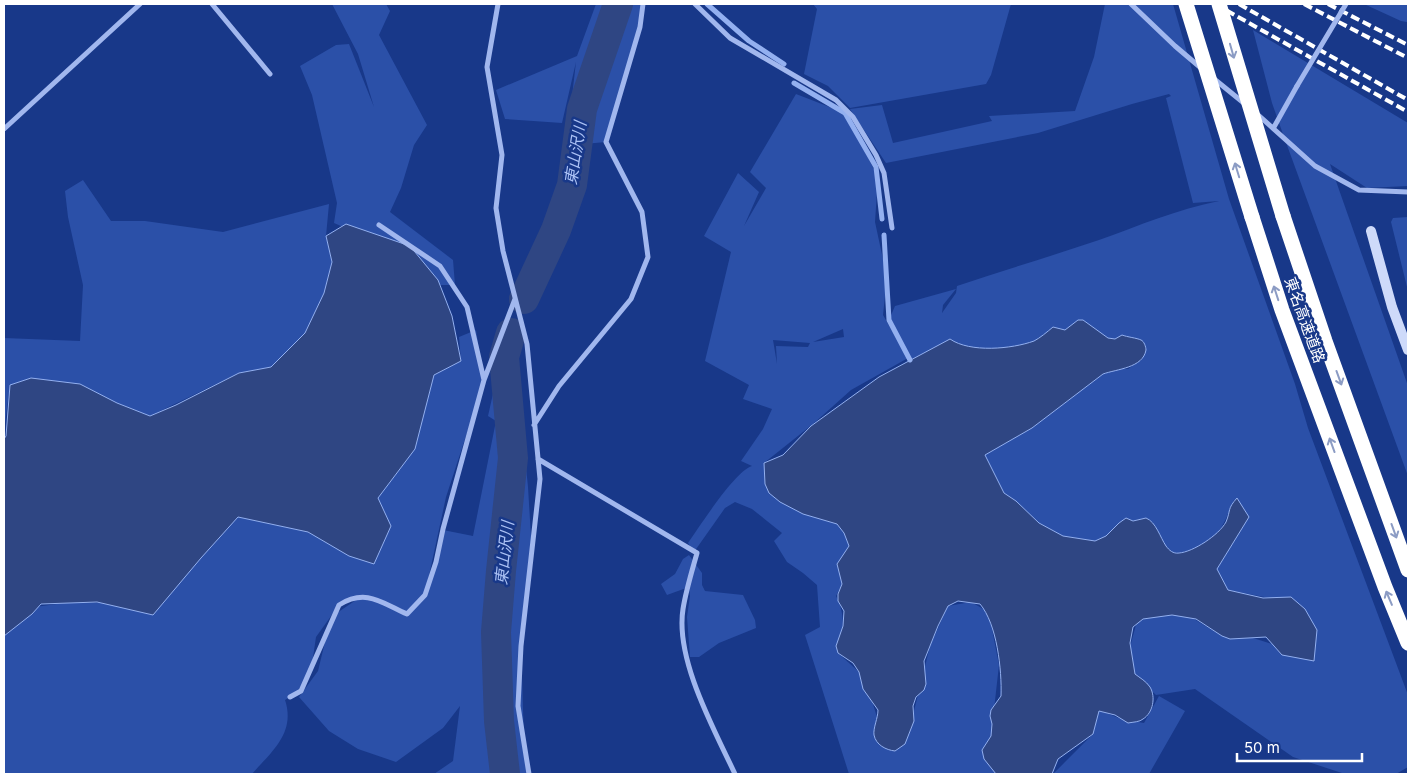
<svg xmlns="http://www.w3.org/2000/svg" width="1412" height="778" font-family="Inter,'Noto Sans JP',sans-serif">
<rect width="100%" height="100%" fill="#183889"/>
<!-- green -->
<path fill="#2b50a8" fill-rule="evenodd" d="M 332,4 L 386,4 L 390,11 L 379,35 L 427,125 L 414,145 L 401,188 L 390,212 L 453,260 L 455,285 L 440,285 L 389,247 L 334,223 L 337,203 L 312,95 L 300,66 L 336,45 L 349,44 L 374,107 L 358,54 Z
M 596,4 L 643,4 L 640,27 L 606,142 L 573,145 L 568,131 L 576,62 L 562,123 L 505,119 L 496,90 L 577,56 Z
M 813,4 L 1011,4 L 991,75 L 986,84 L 850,108 L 828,86 L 804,74 L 817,9 Z
M 1105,4 L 1173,4 L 1229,199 L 1295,384 L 1308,428 L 1408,695 L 1408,767 L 1396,774 L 1345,774 L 1293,757 L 1195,689 L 1156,695 L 1135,675 L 1130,647 L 1137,621 L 1173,612 L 1194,619 L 1222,636 L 1253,638 L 1272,644 L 1282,655 L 1300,604 L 1228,590 L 1217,569 L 1249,517 L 1234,500 C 1229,511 1224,527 1215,535 C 1207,543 1179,559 1169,550 C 1160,541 1158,523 1146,518 L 1119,523 L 1106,536 L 1095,541 L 1063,536 L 1039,523 L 1016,501 L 1004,493 L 985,455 L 1032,428 L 1103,374 L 1116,369 L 1128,369 L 1142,359 L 1031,353 L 926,352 L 910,360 L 889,320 L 895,306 L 956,289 L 943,305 L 942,313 L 956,293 L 957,286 C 1004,270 1052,256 1099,240 C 1138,226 1178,209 1219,201 L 1193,203 L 1166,98 L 1171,96 L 1169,94 L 1132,104 L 1038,133 L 886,163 L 850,109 L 882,105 L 893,143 L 992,121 L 989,116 L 1075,111 L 1094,57 Z
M 1364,4 L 1408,4 L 1407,22 L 1401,21 Z
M 1253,30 L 1408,123 L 1408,186 L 1367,188 L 1330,164 L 1408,386 L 1408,476 L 1284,137 L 1272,103 Z
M 796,94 L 845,113 L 878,177 L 875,222 L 887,278 L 883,315 L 908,358 L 851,390 L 813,424 L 764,463 L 765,484 L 808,515 L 837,524 L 844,533 L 849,546 L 837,564 L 842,584 L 836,596 C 847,617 842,632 838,653 L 859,672 L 873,704 L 887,750 L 908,735 L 930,646 L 948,606 L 971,602 L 987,611 L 992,629 L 999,665 L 991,736 L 998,774 L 849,774 L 805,635 L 820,627 L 817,585 L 803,573 L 787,562 L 774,541 L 782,533 L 752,509 L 735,502 L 725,508 L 694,552 L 688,543 C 700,526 735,471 752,466 L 741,461 L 763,429 L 772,409 L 743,399 L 749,385 L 705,361 L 731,252 L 704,236 L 738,173 L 759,192 L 744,226 L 766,188 L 750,172 ZM 843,329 L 844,337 L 813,342 ZM 773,340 L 810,343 L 808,347 L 776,346 L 777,364 Z
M 83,180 L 111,221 L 145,221 L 223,232 L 329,204 L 326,236 L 332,262 L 324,293 L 308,331 L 271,367 L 239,373 L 150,416 L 117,403 L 10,385 L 4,431 L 4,338 L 80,341 L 83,285 L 68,217 L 65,191 Z
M 1408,217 L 1408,291 L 1391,222 L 1393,218 Z
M 476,330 L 484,381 L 446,497 L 427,585 L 443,530 L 473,536 L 496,421 L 488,416 L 507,331 L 513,336 L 528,487 L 532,553 L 521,646 L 524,740 L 531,774 L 434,774 L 453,761 L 460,706 L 443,728 L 396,762 L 358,749 L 329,731 L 299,697 L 318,671 L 331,617 L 359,598 L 339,605 L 316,637 L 311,671 L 298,692 L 285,700 C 296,733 271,752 252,774 L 4,774 L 4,635 L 13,610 L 64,603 L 105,603 L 153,615 L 187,554 L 238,517 L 308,532 L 378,498 L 405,462 L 424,412 L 434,375 L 461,361 L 459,337 Z
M 689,555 L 702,573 L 702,585 L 705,591 L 743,595 L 755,620 L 756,628 L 719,643 L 699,657 L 690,657 L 687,617 L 690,596 L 689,587 L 667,595 L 661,584 L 675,574 L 683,559 Z
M 1159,696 L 1185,711 L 1149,774 L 1053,774 L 1093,734 L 1099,710 L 1121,719 L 1144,723 Z"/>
<!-- water -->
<path fill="#2f4683" stroke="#93b0f0" d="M 346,224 L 410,246 L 438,280 L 452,316 L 461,361 L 434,375 L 415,449 L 378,498 L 391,526 L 374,564 L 349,556 L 308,532 L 238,517 L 201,558 L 153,615 L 97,602 L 41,604 L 32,614 L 4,636 L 4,439 L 6,436 L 10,385 L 31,378 L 80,384 L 117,403 L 150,416 L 176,405 L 239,373 L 271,367 L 305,333 L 324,293 L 332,262 L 326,236 Z
M 1078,320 L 1083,320 L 1108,338 L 1115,339 L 1122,335 C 1127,337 1137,338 1141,340 C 1144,341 1146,347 1146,350 C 1143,368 1117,369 1103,374 L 1032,428 L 985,455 L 1004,493 L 1016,501 L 1039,523 L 1063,536 L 1095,541 L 1106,536 L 1119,523 L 1126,518 L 1133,521 L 1146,518 C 1156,522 1160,537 1166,546 C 1169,550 1173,554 1179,553 C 1193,552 1219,535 1226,522 C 1231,510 1227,509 1237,498 L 1249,517 L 1217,569 L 1228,590 L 1263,598 L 1291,597 L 1305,609 L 1317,630 L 1314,661 L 1282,655 L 1266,637 L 1230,639 L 1222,636 L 1196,619 L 1172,615 L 1143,619 L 1133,627 L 1130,643 L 1135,674 C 1140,678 1146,681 1150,687 C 1156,697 1153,713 1143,719 C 1140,722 1133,722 1128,723 L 1115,715 L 1099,711 L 1093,734 L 1058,759 L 1052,774 L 996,774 L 984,759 L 982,750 L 991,736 L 992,724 L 990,716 L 991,710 L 1001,696 C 1002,670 997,624 980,604 L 958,601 L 948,606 L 938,626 L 924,661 L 926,684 L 924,690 L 916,697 L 913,706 L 914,721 L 905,744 L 895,751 C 886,750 876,745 874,735 C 873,728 878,718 878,710 L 863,689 L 859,672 L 853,663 L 838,653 L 836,646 L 843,626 L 844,611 L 838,601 L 838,594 L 842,584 L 837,564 L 849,546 L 844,533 L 837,524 L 803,514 L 780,502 L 769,493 L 765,484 L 764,463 L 783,455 L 811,426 L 879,377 L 950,339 C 970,353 1012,349 1034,341 C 1040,338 1047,332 1053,327 L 1065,330 Z"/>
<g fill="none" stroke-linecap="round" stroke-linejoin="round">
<!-- stream -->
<path stroke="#93b0f0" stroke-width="5" d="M 707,4 L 749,41 L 784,64
M 794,83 L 845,113 L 876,167 L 882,219
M 884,235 L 889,320 L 910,360"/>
<!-- river -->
<path stroke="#2f4683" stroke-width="30" d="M 524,299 L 556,230 L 572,185 L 582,109 L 618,4
M 505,774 L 499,721 L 496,632 L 501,571 L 513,458 L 504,357 L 511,333"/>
<!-- street -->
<path stroke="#a1b7ee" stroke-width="5" d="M 212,4 L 270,74
M 498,4 L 487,67 L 502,155 L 496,208 L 503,251 L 527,344 L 540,479 L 521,646 L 518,706 L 529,774
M 695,4 L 730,38 L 836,100 L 853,117 L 876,155 L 884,173 L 892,228
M 1131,4 L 1175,46 L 1201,68
M 1213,78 L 1245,104
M 1256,113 L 1315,166 L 1359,190 L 1408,192
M 1274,127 L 1297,86
M 4,129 L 140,4
M 484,380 L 515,299
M 534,425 L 559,386 L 631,299 L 648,257 L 642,212 L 606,142 L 640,27 L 643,4
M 538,459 L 697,553 C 692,571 686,590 683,609 C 675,659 714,729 735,774
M 290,697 L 301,691 L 339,605 C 366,588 382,603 407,614 L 425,595 L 436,562 L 443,529 L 484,380 L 467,307 L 440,266 L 379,225"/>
<!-- secondary -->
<path stroke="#cedafa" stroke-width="10" d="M 1371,231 L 1392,307 L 1408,350"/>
<!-- highway -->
<path stroke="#fff" stroke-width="15" d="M 1283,216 L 1325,341 L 1408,570
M 1252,217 L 1282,310 L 1385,587 L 1408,643"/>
<!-- rail -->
<path stroke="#fff" stroke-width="4" stroke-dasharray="9 4" stroke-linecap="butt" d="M 1215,4 L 1408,112
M 1239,4 L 1408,100
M 1304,4 L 1408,58
M 1328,4 L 1408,45"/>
<!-- street-bridge -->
<path stroke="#a1b7ee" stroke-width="5" d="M 1297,86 L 1346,4"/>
<!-- highway-bridge -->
<path stroke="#fff" stroke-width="15" d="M 1186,4 L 1252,217
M 1219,4 L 1283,216"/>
</g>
<!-- one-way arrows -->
<defs><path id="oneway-shaft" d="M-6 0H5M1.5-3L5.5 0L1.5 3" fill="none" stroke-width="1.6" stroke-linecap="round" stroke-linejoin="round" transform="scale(1.25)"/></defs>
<g stroke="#8c9cc4">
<use href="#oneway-shaft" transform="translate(1232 51) rotate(74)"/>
<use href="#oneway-shaft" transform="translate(1237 170) rotate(-107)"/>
<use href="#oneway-shaft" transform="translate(1276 293) rotate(-108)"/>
<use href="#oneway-shaft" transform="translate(1339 378) rotate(70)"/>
<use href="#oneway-shaft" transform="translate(1332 445) rotate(-110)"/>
<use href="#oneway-shaft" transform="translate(1394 531) rotate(70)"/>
<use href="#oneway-shaft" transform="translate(1389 598) rotate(-113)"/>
</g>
<g text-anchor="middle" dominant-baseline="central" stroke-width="5" stroke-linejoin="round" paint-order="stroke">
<!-- street labels -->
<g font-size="15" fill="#fff" stroke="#183889">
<text transform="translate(1305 320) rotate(70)">東名高速道路</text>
</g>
<!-- water labels -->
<g font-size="16" font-style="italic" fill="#acc2f5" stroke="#183889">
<text transform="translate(575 153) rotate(-81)">東山沢川</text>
<text transform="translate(504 553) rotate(-84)">東山沢川</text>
</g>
</g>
<!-- border -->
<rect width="1412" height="778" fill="none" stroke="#ffffff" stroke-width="10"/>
<!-- scale -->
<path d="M1237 753v8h125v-8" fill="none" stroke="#ffffff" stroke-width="2.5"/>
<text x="1244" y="753" font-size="15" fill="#ffffff" stroke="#183889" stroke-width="4" paint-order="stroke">50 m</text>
</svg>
